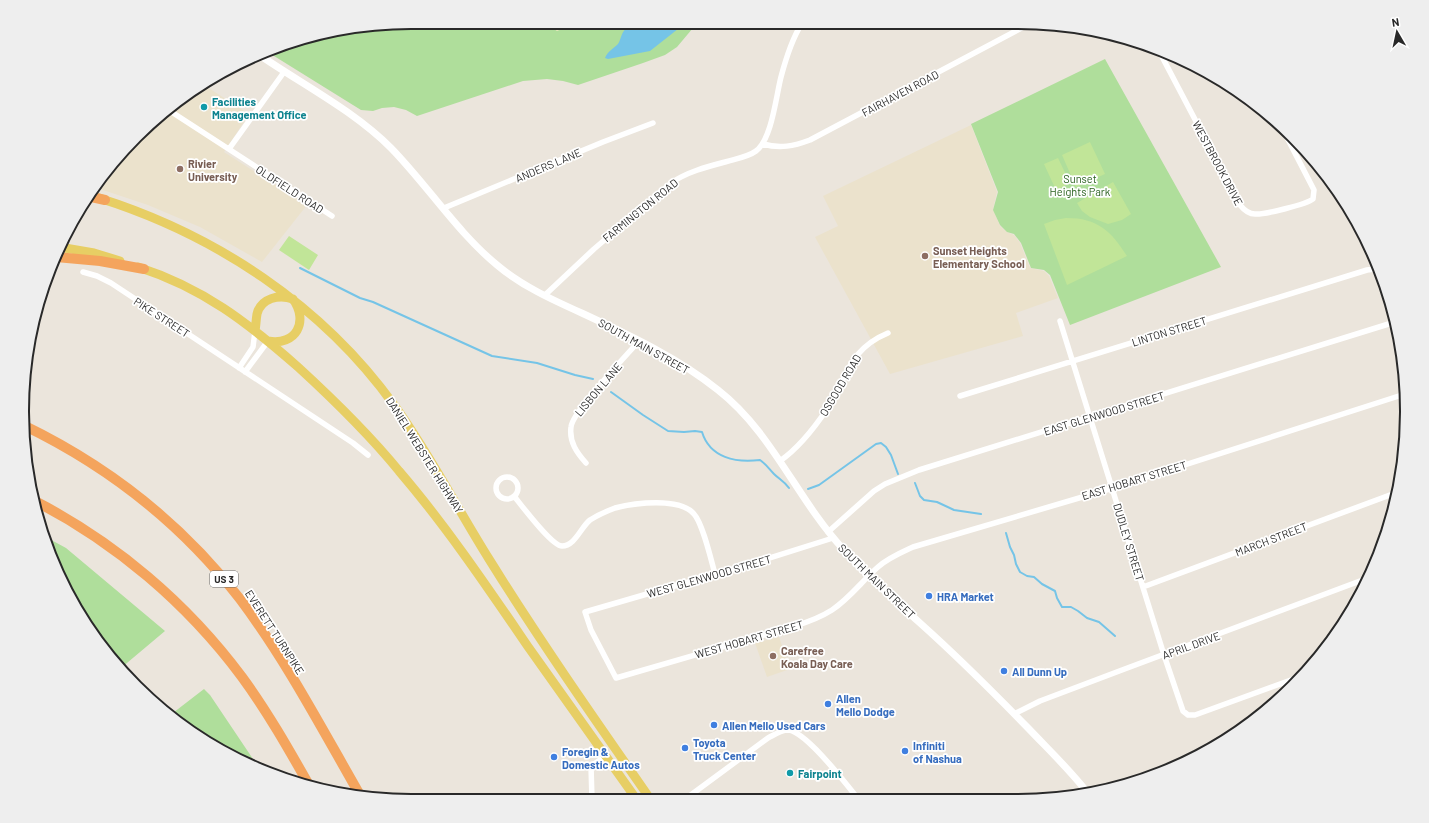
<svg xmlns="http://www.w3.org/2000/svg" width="1429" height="823" font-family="Barlow,sans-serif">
<rect width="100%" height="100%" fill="#ebe5dc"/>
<!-- education -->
<path fill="#ebe2cc" d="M 205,84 L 204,85 L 249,114 L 224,152 L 307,205 L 262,262 L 200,227 L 148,205 L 94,187 L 136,136 L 175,102 Z
M 971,125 L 997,192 L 993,209 L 1000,226 L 1007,232 L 1014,235 L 1020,243 L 1030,268 L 1044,271 L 1049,276 L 1058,298 L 1016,313 L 1023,336 L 890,374 L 815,237 L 838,226 L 823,196 Z
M 779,637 L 790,669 L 767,677 L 755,643 Z"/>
<!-- green -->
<path fill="#afde9b" d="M 412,22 L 698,22 L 677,47 L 665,55 L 643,63 L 578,85 L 563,81 L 547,79 L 523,81 L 417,116 L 406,110 L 394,107 L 382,108 L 373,111 L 361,110 L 266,51 L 287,43 Z
M 1105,59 L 1221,267 L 1070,325 L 1050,275 L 1044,270 L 1031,268 L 1021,243 L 1014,234 L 1007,232 L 1000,225 L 993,210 L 998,192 L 971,124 Z
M 44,536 L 66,548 L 165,631 L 121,668 L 103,649 L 52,560 Z
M 204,689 L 210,695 L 255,762 L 255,765 L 195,735 L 169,716 Z"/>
<!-- sand -->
<path fill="#eee9c0" d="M 564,22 L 578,22 C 574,26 571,25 566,27 C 562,28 561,30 557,31 L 554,29 L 555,24 Z"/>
<!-- pitch -->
<path fill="#c1e598" d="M 1090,142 L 1105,174 L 1076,187 L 1062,155 Z
M 1058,158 L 1070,183 L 1056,190 L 1044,164 Z
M 1113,182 L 1131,214 L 1122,220 L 1108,224 L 1090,217 L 1082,211 L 1077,203 Z
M 1066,218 C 1098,218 1111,231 1127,256 L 1067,285 L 1044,224 L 1055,220 Z
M 289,236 L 318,255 L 309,270 L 279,250 Z"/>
<!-- water -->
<path fill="#75c4e7" d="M 648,22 L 685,22 L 683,25 L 650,51 L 608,59 L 605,58 C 608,51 613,49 618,44 C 622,38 621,29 630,27 C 636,25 642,25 648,22 Z"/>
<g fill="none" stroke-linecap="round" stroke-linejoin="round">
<!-- stream -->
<path stroke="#75c4e7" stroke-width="2" d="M 300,268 L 360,298 L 373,302 L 492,356 L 537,363 L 575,375 L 593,379
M 611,392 L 643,415 L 668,431 L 684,432 L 695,431 L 702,432 C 710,458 736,463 760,460 C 766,464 769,469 774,474 C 779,479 784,481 789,488
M 915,483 L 920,496 L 924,500 L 937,502 L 954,510 L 981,514
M 808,489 L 819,485 L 876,444 L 881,443 L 886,447 L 891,455 L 898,474
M 1006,533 L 1010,547 L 1014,555 L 1016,564 L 1020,572 L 1027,576 L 1034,577 L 1042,584 L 1055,591 L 1057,598 L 1062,607 L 1071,607 L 1078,611 L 1087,618 L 1099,622 L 1115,636"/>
<!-- minor -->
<path stroke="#fff" stroke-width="5.5" d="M 1159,51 L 1240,205 C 1244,210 1249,214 1255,214 C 1264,215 1307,204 1313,199 L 1314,190 L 1281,126
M 167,109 L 332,216
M 763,144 C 780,149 794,146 810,140 L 1031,23
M 229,149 L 284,72
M 444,208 L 603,142 L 653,123
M 83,272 L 97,276 L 111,283 L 353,443 L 368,455
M 545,295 L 594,249 L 671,183 C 687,172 706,167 725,162 C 735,159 748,157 756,151 C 772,139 776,96 781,77 C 786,58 792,39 802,23
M 1060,321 L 1164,655 L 1183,711 L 1188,715 L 1195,715 L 1302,676
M 239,368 L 253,347 L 255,331
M 245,372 L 268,341
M 960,396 L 1367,270 L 1375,269 L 1380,272
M 780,461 C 797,449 815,427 827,409 C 847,377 849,349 888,333
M 586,463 C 577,453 569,442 571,427 C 572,412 626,356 639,341
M496 488a11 11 0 1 1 22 0a11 11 0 1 1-22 0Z
M 514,496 C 522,506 552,546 562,546 C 575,546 581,527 590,520 C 598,515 607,511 615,508 C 634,503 680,497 694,514 C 703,524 711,560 715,574
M 828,532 L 874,491 L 885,484 L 919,470 L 1395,322
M 833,538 L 754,563 L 585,612 L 591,630 L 616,678 L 795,626 C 808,622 821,617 832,610 C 850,598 862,581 878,567 C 888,558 900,553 913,547 L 1113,488 L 1405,394
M 1143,587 L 1398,492
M 1014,714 L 1040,701 L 1122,670 L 1368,578
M 592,800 L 591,766 L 606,756
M 684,800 L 768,738 C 774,735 781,730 788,730 C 806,731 847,785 859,800"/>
<!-- tertiary -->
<path stroke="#fff" stroke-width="7" d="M 258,54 C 303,85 353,110 391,148 C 428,186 457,232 497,265 C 523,287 555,301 586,315 C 631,336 678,358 718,390 C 772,432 797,499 843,549 C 866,576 894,599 920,623 C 958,657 994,693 1029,729 C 1049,750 1069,769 1087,792"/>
<!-- primary -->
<path stroke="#e7ce64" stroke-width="9" d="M 99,198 C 216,235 322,305 394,405 C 429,453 457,508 489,559 C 540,641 596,721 651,800
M 59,247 L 94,253 L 120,261
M 138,267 C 203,288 247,322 298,367 C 334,400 368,433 399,471 C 447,527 488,588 529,648 C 565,699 601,750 637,800
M 255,331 C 256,325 256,320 257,314 C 261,298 279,294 293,299 C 309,322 296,346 268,341"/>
<!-- motorway -->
<path stroke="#f4a45d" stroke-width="10" d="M 87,196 L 105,200
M 56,257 L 100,261 L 144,269
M 23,425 C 108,466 182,524 240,599 C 286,660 322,729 360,795
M 33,500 C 115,542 187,603 242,677 C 267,711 288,748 309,785"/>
</g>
<!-- markers -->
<g fill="#0f9aa8" stroke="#fff" stroke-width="1.5">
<circle cx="204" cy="107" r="4"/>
<circle cx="790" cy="773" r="4"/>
</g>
<g fill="#8d6e63" stroke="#fff" stroke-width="1.5">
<circle cx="180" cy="169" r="4"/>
<circle cx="925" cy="256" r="4"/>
<circle cx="773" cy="656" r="4"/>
</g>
<g fill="#3f7fe0" stroke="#fff" stroke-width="1.5">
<circle cx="929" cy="596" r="4"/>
<circle cx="1004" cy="671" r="4"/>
<circle cx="828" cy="704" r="4"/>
<circle cx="714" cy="725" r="4"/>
<circle cx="685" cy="748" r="4"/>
<circle cx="905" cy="751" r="4"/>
<circle cx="554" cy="757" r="4"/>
</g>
<g text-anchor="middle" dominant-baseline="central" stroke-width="3.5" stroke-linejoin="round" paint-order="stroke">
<!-- shield labels -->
<rect fill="#fff" stroke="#696969" stroke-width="1" x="210" y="571" width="28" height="16" rx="3"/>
<g font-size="10" font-weight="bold" fill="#292929">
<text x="224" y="579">US 3</text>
</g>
<!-- street labels -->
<g font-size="11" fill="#292929" stroke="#fff">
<text transform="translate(900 93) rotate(-28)">FAIRHAVEN ROAD</text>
<text transform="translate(1218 163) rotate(62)">WESTBROOK DRIVE</text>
<text transform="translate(548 165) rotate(-23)">ANDERS LANE</text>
<text transform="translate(290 189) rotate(33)">OLDFIELD ROAD</text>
<text transform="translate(640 210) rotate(-39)">FARMINGTON ROAD</text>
<text transform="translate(162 317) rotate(33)">PIKE STREET</text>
<text transform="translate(1169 331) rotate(-17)">LINTON STREET</text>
<text transform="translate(644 346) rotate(29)">SOUTH MAIN STREET</text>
<text transform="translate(840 385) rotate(-59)">OSGOOD ROAD</text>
<text transform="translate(598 389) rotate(-50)">LISBON LANE</text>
<text transform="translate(1104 413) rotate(-17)">EAST GLENWOOD STREET</text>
<text transform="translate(425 455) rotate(58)">DANIEL WEBSTER HIGHWAY</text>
<text transform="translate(1134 480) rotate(-17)">EAST HOBART STREET</text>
<text transform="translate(1271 539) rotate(-21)">MARCH STREET</text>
<text transform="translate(1129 542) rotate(73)">DUDLEY STREET</text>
<text transform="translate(709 576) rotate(-16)">WEST GLENWOOD STREET</text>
<text transform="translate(877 581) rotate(44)">SOUTH MAIN STREET</text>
<text transform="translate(275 632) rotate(57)">EVERETT TURNPIKE</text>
<text transform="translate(749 639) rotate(-16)">WEST HOBART STREET</text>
<text transform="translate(1191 645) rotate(-20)">APRIL DRIVE</text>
</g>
<!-- culture labels -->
<g font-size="11" font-weight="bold" fill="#0d838f" stroke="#fff" text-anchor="start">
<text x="212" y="101">Facilities<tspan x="212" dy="13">Management Office</tspan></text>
<text x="798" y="773">Fairpoint</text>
</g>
<!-- education labels -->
<g font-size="11" font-weight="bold" fill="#785e54" stroke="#fff" text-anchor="start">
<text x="188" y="163">Rivier<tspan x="188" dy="13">University</tspan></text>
<text x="933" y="250">Sunset Heights<tspan x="933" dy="13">Elementary School</tspan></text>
<text x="781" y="650">Carefree<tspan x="781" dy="13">Koala Day Care</tspan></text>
</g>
<!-- park labels -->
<g font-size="11" fill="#29611e" stroke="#fff">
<text x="1080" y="178">Sunset<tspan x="1080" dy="13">Heights Park</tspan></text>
</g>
<!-- shop labels -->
<g font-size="11" font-weight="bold" fill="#366cbe" stroke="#fff" text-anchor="start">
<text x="937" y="596">HRA Market</text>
<text x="1012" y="671">All Dunn Up</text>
<text x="836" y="698">Allen<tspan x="836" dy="13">Mello Dodge</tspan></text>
<text x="722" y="725">Allen Mello Used Cars</text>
<text x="693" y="742">Toyota<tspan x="693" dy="13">Truck Center</tspan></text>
<text x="913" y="745">Infiniti<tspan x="913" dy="13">of Nashua</tspan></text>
<text x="562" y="751">Foregin &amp;<tspan x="562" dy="13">Domestic Autos</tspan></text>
</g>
</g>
<!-- crop -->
<path d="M0 0H1429V823H0ZM411 29H1018A382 382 0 0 1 1400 411V412A382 382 0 0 1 1018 794H411A382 382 0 0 1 29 412V411A382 382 0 0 1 411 29Z" fill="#eee" fill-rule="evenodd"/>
<path fill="none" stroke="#292929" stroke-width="2" d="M411 29H1018A382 382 0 0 1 1400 411V412A382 382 0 0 1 1018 794H411A382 382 0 0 1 29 412V411A382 382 0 0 1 411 29Z"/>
<!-- north arrow -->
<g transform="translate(1397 32) rotate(351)" stroke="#ffffff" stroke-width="3" paint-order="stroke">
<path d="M0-3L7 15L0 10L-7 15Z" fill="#292929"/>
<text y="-6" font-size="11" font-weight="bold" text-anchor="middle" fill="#292929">N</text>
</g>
</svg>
